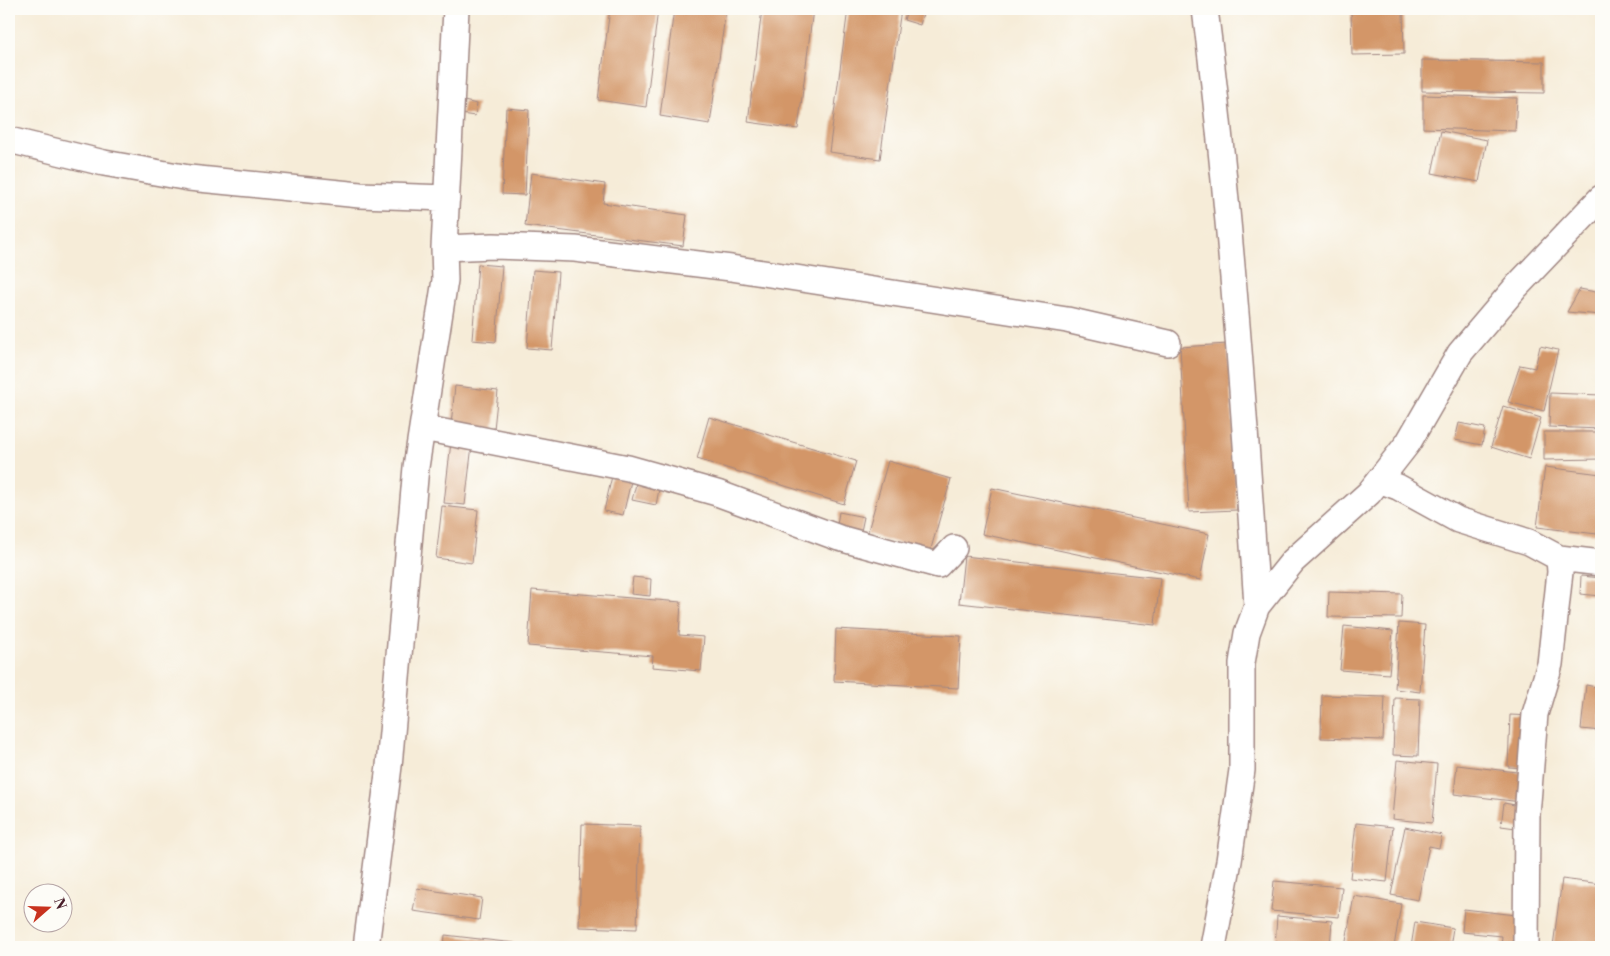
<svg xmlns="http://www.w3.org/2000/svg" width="1610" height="956" font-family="'Libre Bodoni',serif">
<rect width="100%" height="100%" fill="#fdfcf7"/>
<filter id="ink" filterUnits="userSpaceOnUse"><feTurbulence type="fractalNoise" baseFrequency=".02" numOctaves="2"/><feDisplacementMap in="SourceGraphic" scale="10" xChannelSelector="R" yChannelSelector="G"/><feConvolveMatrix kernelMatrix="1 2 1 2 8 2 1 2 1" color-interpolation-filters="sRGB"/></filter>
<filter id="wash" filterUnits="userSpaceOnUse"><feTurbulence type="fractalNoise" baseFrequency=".0096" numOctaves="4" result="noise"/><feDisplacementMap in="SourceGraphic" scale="20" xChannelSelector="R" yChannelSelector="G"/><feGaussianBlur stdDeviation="1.12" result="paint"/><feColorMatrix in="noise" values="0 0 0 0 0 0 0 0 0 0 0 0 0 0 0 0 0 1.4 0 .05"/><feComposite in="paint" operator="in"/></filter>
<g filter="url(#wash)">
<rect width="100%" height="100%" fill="#f6ecd8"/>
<g id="blocks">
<!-- building -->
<path fill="#d39668" d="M 610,9 L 658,9 L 646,107 L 598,100 Z
M 674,9 L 726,9 L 710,124 L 660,116 Z
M 762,9 L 813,9 L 798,129 L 748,122 Z
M 848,9 L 901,9 L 880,159 L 829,152 Z
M 907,9 L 924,9 L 920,25 L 904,20 Z
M 1351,9 L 1403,9 L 1404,54 L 1352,55 Z
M 1422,60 L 1544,62 L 1544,93 L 1422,91 Z
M 1423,95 L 1517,98 L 1515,131 L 1423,128 Z
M 464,101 L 477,104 L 475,116 L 461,114 Z
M 506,108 L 529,110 L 525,195 L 502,194 Z
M 1441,131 L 1487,140 L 1479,182 L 1432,173 Z
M 531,173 L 605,184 L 603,203 L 687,215 L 683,246 L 525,226 Z
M 478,264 L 502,266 L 496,342 L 472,340 Z
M 533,270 L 558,272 L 552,350 L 527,348 Z
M 1580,289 L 1601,293 L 1601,315 L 1567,312 Z
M 1228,344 L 1237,510 L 1189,512 L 1180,347 Z
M 1540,346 L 1558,350 L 1544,411 L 1508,402 L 1520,365 L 1535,368 Z
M 455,386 L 498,391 L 494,429 L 451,425 Z
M 1550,393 L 1601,395 L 1601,429 L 1549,427 Z
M 1503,406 L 1541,418 L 1529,459 L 1491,447 Z
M 709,417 L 856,461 L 844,504 L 697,459 Z
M 1459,423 L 1485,428 L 1482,445 L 1455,440 Z
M 1544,432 L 1601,432 L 1601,459 L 1544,460 Z
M 451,442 L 472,445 L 465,505 L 444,503 Z
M 888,461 L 951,479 L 930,552 L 867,534 Z
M 1545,467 L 1601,474 L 1601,503 L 1597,534 L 1537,527 Z
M 612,476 L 631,481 L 623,515 L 604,511 Z
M 637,480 L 660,484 L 656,505 L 632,500 Z
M 992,488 L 1209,534 L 1200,580 L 982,534 Z
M 442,506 L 478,510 L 472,563 L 436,558 Z
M 839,512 L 864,517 L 860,536 L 836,531 Z
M 964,556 L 1160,578 L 1155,625 L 959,603 Z
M 1581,576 L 1601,578 L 1601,596 L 1580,594 Z
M 633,577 L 651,579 L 650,596 L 631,594 Z
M 532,590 L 681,602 L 679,635 L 704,637 L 701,671 L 652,667 L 653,656 L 528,646 Z
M 1329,592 L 1402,594 L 1401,618 L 1328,617 Z
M 1399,623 L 1425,625 L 1420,692 L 1395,689 Z
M 1344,626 L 1393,631 L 1389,674 L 1340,670 Z
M 836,629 L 961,636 L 958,688 L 834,681 Z
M 1586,685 L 1601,688 L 1601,731 L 1581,729 Z
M 1322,695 L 1385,697 L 1383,740 L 1321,738 Z
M 1395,698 L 1420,699 L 1418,756 L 1393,755 Z
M 1510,715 L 1531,716 L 1529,768 L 1508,767 Z
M 1397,760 L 1437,764 L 1432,823 L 1392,819 Z
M 1457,765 L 1525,773 L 1521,802 L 1454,794 Z
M 1504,803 L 1525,807 L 1523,829 L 1501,826 Z
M 1356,823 L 1393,827 L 1387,882 L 1350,878 Z
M 582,824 L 640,826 L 637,929 L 579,927 Z
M 1405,827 L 1442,835 L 1439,848 L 1429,846 L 1418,900 L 1391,895 Z
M 1562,879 L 1601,884 L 1601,947 L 1553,946 Z
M 1274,881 L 1342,887 L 1339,917 L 1271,911 Z
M 417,888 L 482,898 L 479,920 L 413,911 Z
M 1354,896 L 1401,904 L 1394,947 L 1345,947 Z
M 1464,909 L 1525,916 L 1522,947 L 1501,947 L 1502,936 L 1462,932 Z
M 1277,916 L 1332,921 L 1330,947 L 1275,947 Z
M 1415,922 L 1453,928 L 1450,947 L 1411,947 Z
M 445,935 L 514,943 L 514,947 L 444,947 Z"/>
</g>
</g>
<g filter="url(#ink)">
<use href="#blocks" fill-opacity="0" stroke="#a08682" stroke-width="1"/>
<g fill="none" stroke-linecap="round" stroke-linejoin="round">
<!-- street casing -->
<g stroke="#a08682" stroke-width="28">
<path id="street" d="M 1205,9 C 1230,208 1244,406 1257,606
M 9,140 L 104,163 L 189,178 L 360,195 L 447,198
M 444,248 L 493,246 L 575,249 L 731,268 L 1067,320 L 1168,343
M 423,428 L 628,468 L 717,493 L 839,538 L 938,565 L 954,548
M 1379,480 L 1398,487 L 1458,520 L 1529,542 L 1559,558 L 1560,572 L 1550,664 L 1535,714 L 1527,815 L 1526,947
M 1559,558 L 1601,563
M 366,947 L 389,766 L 416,467 L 445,280 L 444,248 L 456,9
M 1213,947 L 1229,861 L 1242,770 L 1242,663 L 1247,633 L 1257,606 L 1293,561 L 1369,493 L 1408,443 L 1460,353 L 1517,286 L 1601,198"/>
</g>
<!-- street -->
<use href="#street" stroke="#fff" stroke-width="25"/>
</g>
</g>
<!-- margin -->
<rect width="1610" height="956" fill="none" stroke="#fdfcf7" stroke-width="30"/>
<!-- north arrow -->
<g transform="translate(48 908) rotate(70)"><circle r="24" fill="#fdfcf7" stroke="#b5a4a5"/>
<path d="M0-4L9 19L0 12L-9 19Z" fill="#c8321e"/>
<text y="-8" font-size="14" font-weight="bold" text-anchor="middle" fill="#4a1f2b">N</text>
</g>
</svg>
